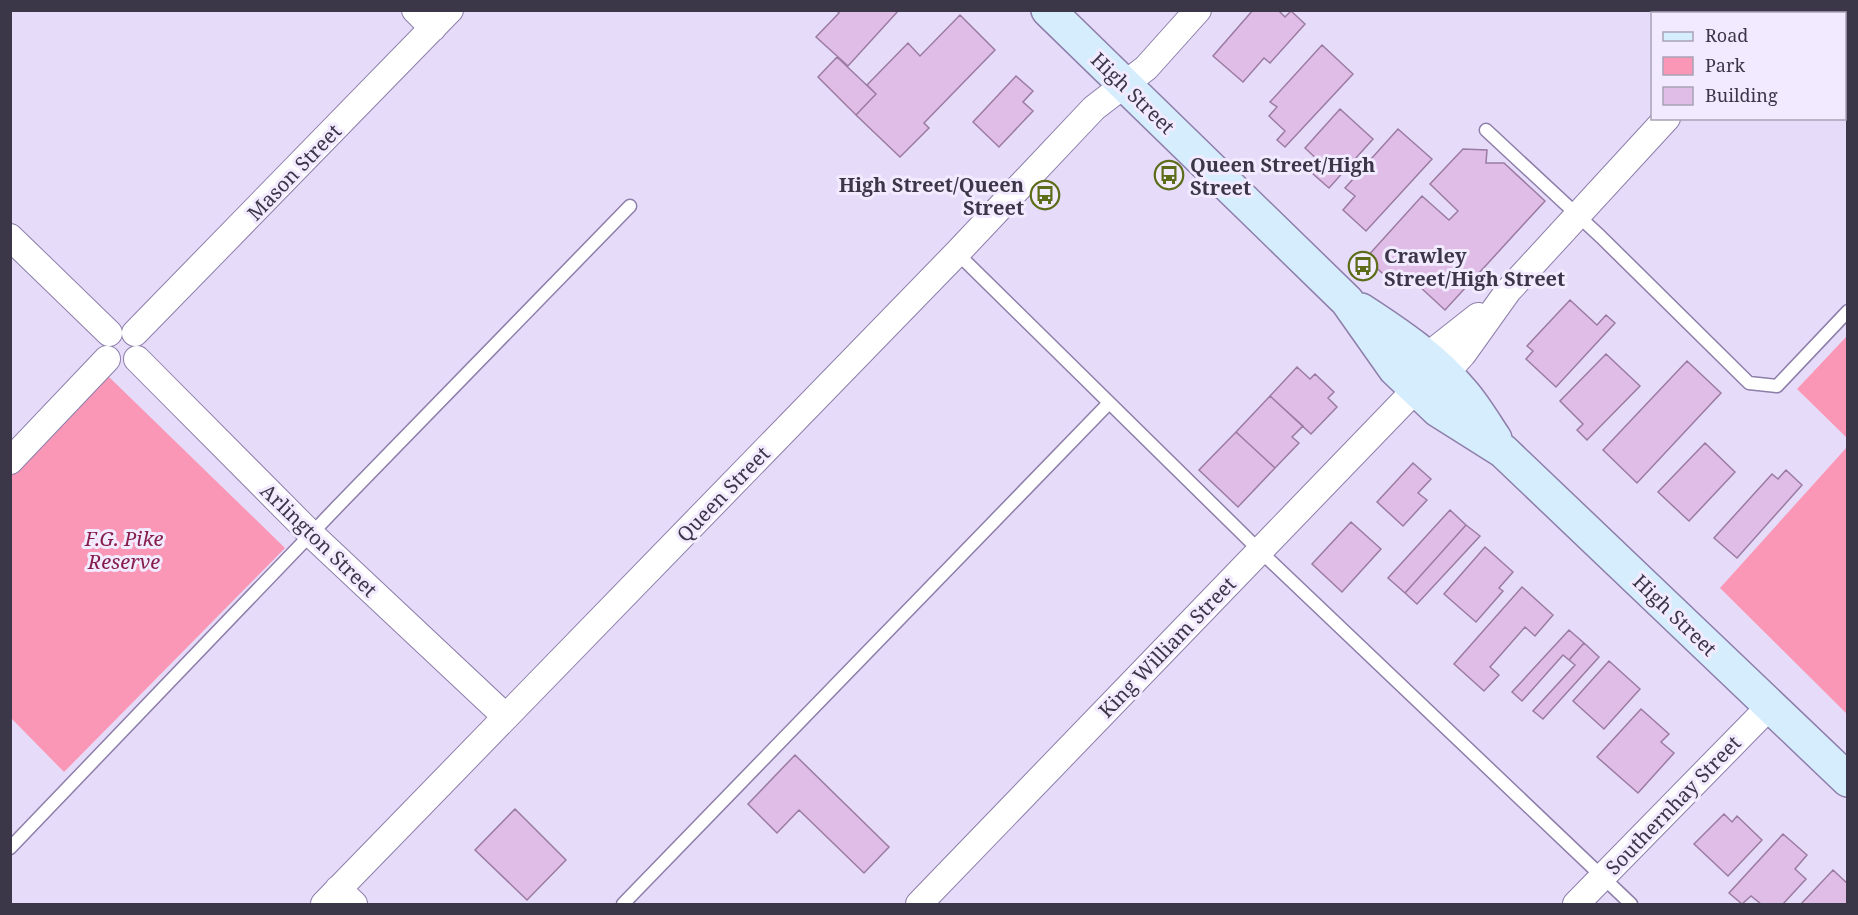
<svg xmlns="http://www.w3.org/2000/svg" width="1858" height="915" font-family="'Noto Serif',serif">
<rect width="100%" height="100%" fill="#e6dcf9"/>
<!-- green -->
<path fill="#fb97b6" d="M 1847,336 L 1847,438 L 1797,389 Z
M 107,375 L 285,548 L 64,772 L 11,718 L 10,475 Z
M 1847,447 L 1847,714 L 1720,588 Z"/>
<!-- building -->
<path fill="#dfbde6" stroke="#9b7ba2" stroke-width="1.5" d="M 836,10 L 899,10 L 848,66 L 816,37 L 839,13 Z
M 1253,10 L 1278,10 L 1285,17 L 1291,11 L 1305,24 L 1270,63 L 1264,58 L 1243,82 L 1213,56 Z
M 960,15 L 995,50 L 924,123 L 929,128 L 900,157 L 856,115 L 876,94 L 867,85 L 908,43 L 920,56 Z
M 1322,45 L 1353,74 L 1285,147 L 1277,140 L 1285,131 L 1269,116 L 1277,107 L 1270,102 Z
M 837,57 L 876,94 L 856,115 L 818,77 Z
M 1016,76 L 1033,91 L 1023,102 L 1033,111 L 999,147 L 973,122 Z
M 1340,109 L 1373,139 L 1329,188 L 1313,174 L 1322,164 L 1305,148 Z
M 1398,129 L 1432,159 L 1366,231 L 1343,210 L 1355,196 L 1345,188 Z
M 1463,149 L 1487,150 L 1486,163 L 1504,163 L 1545,201 L 1445,310 L 1406,274 L 1396,286 L 1366,258 L 1422,196 L 1449,220 L 1458,211 L 1430,184 Z
M 1570,300 L 1597,325 L 1606,315 L 1615,323 L 1556,387 L 1526,359 L 1533,351 L 1527,346 Z
M 1606,354 L 1640,386 L 1587,440 L 1577,430 L 1583,424 L 1560,401 Z
M 1687,361 L 1721,393 L 1637,483 L 1603,450 Z
M 1297,367 L 1310,379 L 1315,374 L 1334,392 L 1328,398 L 1337,407 L 1311,434 L 1270,396 Z
M 1270,396 L 1303,426 L 1292,437 L 1299,443 L 1275,468 L 1236,432 Z
M 1236,432 L 1275,468 L 1238,507 L 1199,470 Z
M 1705,443 L 1735,472 L 1689,521 L 1658,492 Z
M 1413,463 L 1431,479 L 1418,493 L 1427,500 L 1403,526 L 1377,502 Z
M 1786,470 L 1802,485 L 1737,558 L 1714,538 L 1772,474 L 1778,479 Z
M 1450,510 L 1466,525 L 1405,593 L 1388,578 Z
M 1351,522 L 1381,549 L 1342,592 L 1312,564 Z
M 1466,525 L 1480,536 L 1417,604 L 1405,593 Z
M 1485,547 L 1513,572 L 1499,588 L 1503,591 L 1476,622 L 1444,594 Z
M 1522,587 L 1553,615 L 1535,636 L 1525,627 L 1490,667 L 1499,675 L 1484,691 L 1454,664 Z
M 1569,630 L 1584,643 L 1569,660 L 1563,655 L 1522,701 L 1512,692 Z
M 1584,643 L 1599,657 L 1543,719 L 1533,711 L 1575,665 L 1569,660 Z
M 1609,661 L 1640,689 L 1604,729 L 1573,701 Z
M 1641,709 L 1669,734 L 1661,742 L 1674,753 L 1638,793 L 1597,757 Z
M 795,755 L 889,847 L 864,873 L 799,810 L 777,833 L 748,804 Z
M 515,809 L 566,860 L 527,900 L 475,850 Z
M 1724,814 L 1732,822 L 1737,816 L 1762,840 L 1728,876 L 1694,844 Z
M 1783,834 L 1807,855 L 1795,869 L 1806,879 L 1783,904 L 1761,904 L 1751,896 L 1742,904 L 1729,893 Z
M 1833,870 L 1848,884 L 1848,904 L 1801,904 Z"/>
<g fill="none" stroke-linecap="round" stroke-linejoin="round">
<!-- service casing -->
<g stroke="#8d7eaa" stroke-width="15">
<path id="service" d="M 1486,130 L 1601,237 L 1749,383 L 1777,386 L 1848,311
M 957,253 L 1260,551 L 1631,904
M 10,848 L 336,508 L 630,206
M 623,904 L 1109,403"/>
</g>
<!-- minor casing -->
<g stroke="#8d7eaa" stroke-width="28">
<path id="minor" d="M 415,10 L 433,28
M 1763,14 L 1766,10
M 10,237 L 109,333
M 135,333 L 450,10
M 1426,357 L 1478,316
M 137,359 L 311,534 L 506,717
M 1445,374 L 1463,354 L 1508,291 L 1667,118
M 10,461 L 107,359
M 338,889 L 354,904
M 324,904 L 957,253 L 1094,108 L 1146,68 L 1198,10
M 919,904 L 1416,389
M 1576,904 L 1770,706"/>
</g>
<!-- secondary casing -->
<g stroke="#8d7eaa" stroke-width="36">
<path id="secondary" d="M 1048,10 L 1347,301 L 1395,369 L 1416,389 L 1438,410 L 1503,451 L 1848,780
M 1361,310 C 1398,334 1435,359 1463,393 C 1475,407 1485,424 1495,439"/>
</g>
<!-- service -->
<use href="#service" stroke="#fff" stroke-width="12"/>
<!-- minor -->
<use href="#minor" stroke="#fff" stroke-width="26"/>
<!-- secondary -->
<use href="#secondary" stroke="#d6edfd" stroke-width="33"/>
</g>
<!-- icons -->
<defs>
<g id="bus-ring" transform="scale(1.5)"><circle r="9.5" fill="#f2ebff" stroke="#5d6d19" stroke-width="1.5"/><path d="M-5-6H5V4H4V6H2V4H-2V6H-4V4H-5ZM-3.5-4V0h7V-4ZM-3.5 1.2v1.5H-2V1.2ZM2 1.2v1.5H3.5V1.2Z" fill="#5d6d19"/></g>
</defs>
<g fill-rule="evenodd">
<use href="#bus-ring" x="1169" y="175"/>
<use href="#bus-ring" x="1045" y="195"/>
<use href="#bus-ring" x="1363" y="266"/>
</g>
<g text-anchor="middle" dominant-baseline="central" stroke-width="6" stroke-linejoin="round" paint-order="stroke">
<!-- street labels -->
<g font-size="20" fill="#3c3649" stroke="#f2ebff">
<text transform="translate(1133 93) rotate(44)">High Street</text>
<text transform="translate(294 172) rotate(-46)">Mason Street</text>
<text transform="translate(723 494) rotate(-46)">Queen Street</text>
<text transform="translate(319 540) rotate(44)">Arlington Street</text>
<text transform="translate(1675 615) rotate(44)">High Street</text>
<text transform="translate(1167 647) rotate(-46)">King William Street</text>
<text transform="translate(1673 805) rotate(-46)">Southernhay Street</text>
</g>
<!-- poi labels -->
<g font-size="20" font-weight="bold" fill="#3c3649" stroke="#f2ebff" text-anchor="start">
<text x="1190" y="164">Queen Street/High<tspan x="1190" dy="23">Street</tspan></text>
<text x="1024" y="184" text-anchor="end">High Street/Queen<tspan x="1024" dy="23">Street</tspan></text>
<text x="1384" y="255">Crawley<tspan x="1384" dy="23">Street/High Street</tspan></text>
</g>
<!-- park labels -->
<g font-size="20" font-style="italic" fill="#851c49" stroke="#f2ebff">
<text x="124" y="538">F.G. Pike<tspan x="124" dy="23">Reserve</tspan></text>
</g>
</g>
<!-- border -->
<rect width="1858" height="915" fill="none" stroke="#3c3649" stroke-width="24"/>
<!-- legend -->
<rect x="1651" y="12" width="195" height="108" fill="#f2ebff" stroke="#a9a3b6" stroke-width="1.5"/>
<rect x="1663" y="32" width="30" height="9" fill="#d6edfd" stroke="#a9a3b6" stroke-width="1.5"/>
<text x="1705" y="42" font-size="18" fill="#3c3649">Road</text>
<rect x="1663" y="57" width="30" height="18" fill="#fb97b6" stroke="#a9a3b6" stroke-width="1.5"/>
<text x="1705" y="72" font-size="18" fill="#3c3649">Park</text>
<rect x="1663" y="87" width="30" height="18" fill="#dfbde6" stroke="#a9a3b6" stroke-width="1.5"/>
<text x="1705" y="102" font-size="18" fill="#3c3649">Building</text>
</svg>
